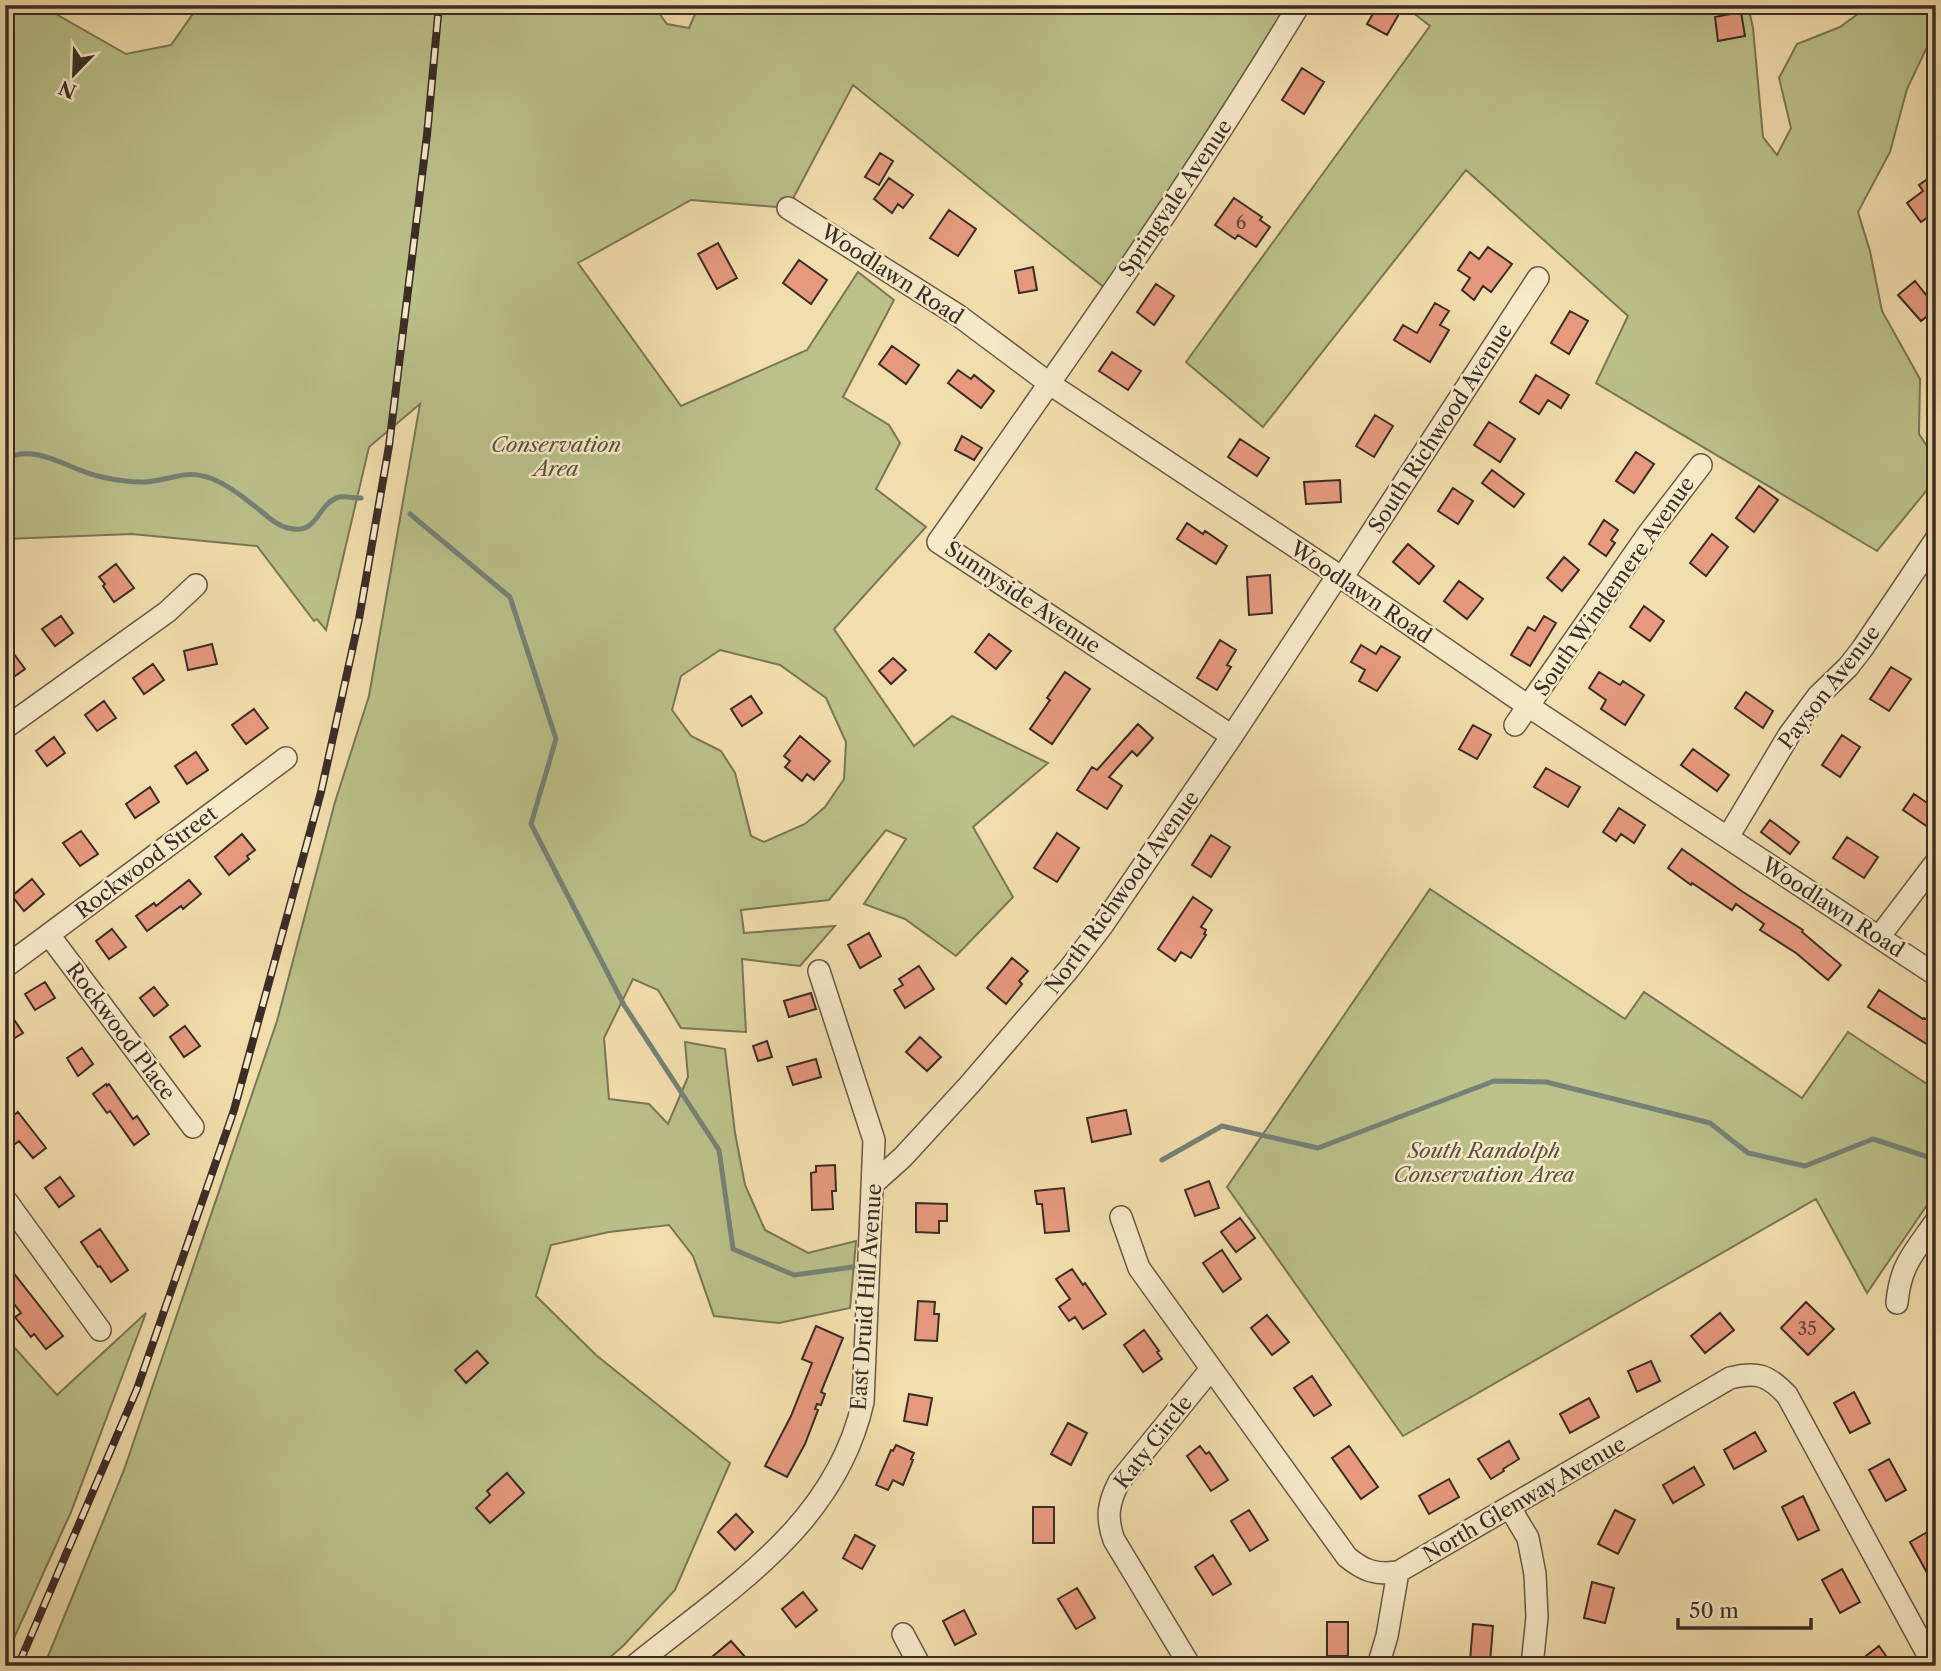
<svg xmlns="http://www.w3.org/2000/svg" width="1941" height="1671" font-family="'Libre Caslon Text',serif">
<rect width="100%" height="100%" fill="#f2deac"/>
<filter id="stains"><feTurbulence type="fractalNoise" baseFrequency=".00286" numOctaves="4"/><feColorMatrix values="0 0 0 0 .2 0 0 0 0 .09 0 0 0 0 .02 0 0 0 .5 -.17"/></filter>
<radialGradient id="worn" r=".72"><stop offset=".6" stop-color="#630" stop-opacity="0"/><stop offset="1" stop-color="#630" stop-opacity=".3"/></radialGradient>
<!-- green -->
<path fill="#bbc189" stroke="#7a7658" stroke-width="2" fill-rule="evenodd" d="M 5,5 L 40,5 L 126,54 L 171,45 L 199,5 L 653,5 L 667,24 L 689,28 L 699,5 L 1299,5 L 1111,293 L 853,85 L 788,208 L 691,200 L 578,263 L 681,406 L 807,350 L 858,272 L 894,300 L 843,397 L 889,425 L 900,443 L 876,489 L 926,527 L 834,629 L 914,746 L 952,716 L 1048,763 L 973,827 L 1013,897 L 956,956 L 905,919 L 864,904 L 906,839 L 886,830 L 829,900 L 741,910 L 744,933 L 835,926 L 800,966 L 742,959 L 746,1032 L 681,1028 L 658,990 L 633,979 L 604,1038 L 609,1099 L 649,1104 L 668,1124 L 688,1077 L 685,1042 L 725,1049 L 735,1133 L 745,1185 L 765,1230 L 808,1253 L 856,1241 L 850,1308 L 779,1323 L 714,1316 L 693,1256 L 669,1225 L 609,1232 L 551,1245 L 536,1296 L 596,1355 L 730,1463 L 675,1590 L 623,1646 L 600,1666 L 44,1666 L 124,1470 L 277,1021 L 335,802 L 369,696 L 420,404 L 369,447 L 326,630 L 317,619 L 314,621 L 257,546 L 132,534 L 5,539 ZM 720,650 L 780,665 L 826,698 L 846,742 L 844,779 L 825,807 L 805,824 L 764,842 L 751,836 L 735,773 L 721,751 L 691,736 L 672,710 L 681,676 Z
M 1403,5 L 1748,5 L 1753,28 L 1763,137 L 1777,155 L 1791,128 L 1779,78 L 1797,44 L 1840,27 L 1870,5 L 1936,5 L 1936,28 L 1907,89 L 1890,152 L 1858,212 L 1870,251 L 1882,311 L 1920,379 L 1919,434 L 1936,460 L 1936,479 L 1877,551 L 1596,383 L 1628,316 L 1466,170 L 1263,427 L 1186,362 L 1430,26 Z
M 1430,889 L 1625,1019 L 1644,992 L 1802,1098 L 1848,1032 L 1936,1090 L 1936,1192 L 1867,1293 L 1816,1199 L 1403,1436 L 1227,1187 Z
M 146,1313 L 71,1512 L 5,1658 L 5,1337 L 57,1395 Z"/>
<g fill="none" stroke-linecap="round" stroke-linejoin="round">
<!-- stream -->
<path stroke="#758279" stroke-width="5" d="M 5,459 C 37,442 70,471 102,477 C 115,480 130,482 144,482 C 171,481 182,468 213,479 C 227,485 241,495 253,505 C 265,513 274,525 288,528 C 319,536 316,504 339,497 C 345,496 355,498 361,498
M 410,514 L 510,597 L 556,739 L 531,824 L 624,1005 L 719,1150 L 733,1249 L 794,1275 L 853,1267
M 1162,1160 L 1222,1126 L 1318,1148 L 1494,1081 L 1546,1082 L 1710,1123 L 1748,1153 L 1805,1166 L 1873,1139 L 1934,1159"/>
</g>
<!-- building -->
<path fill="#e7997e" stroke="#3a2c27" stroke-width="2" d="M 1378,5 L 1404,5 L 1387,35 L 1367,24 Z
M 1741,12 L 1745,36 L 1718,41 L 1715,17 Z
M 1302,68 L 1324,82 L 1304,114 L 1282,100 Z
M 880,153 L 893,161 L 879,185 L 865,177 Z
M 1936,173 L 1936,211 L 1921,222 L 1907,203 L 1923,191 L 1919,185 Z
M 889,178 L 913,195 L 903,208 L 898,204 L 892,213 L 874,199 Z
M 1234,198 L 1262,217 L 1260,220 L 1270,227 L 1256,247 L 1238,235 L 1235,239 L 1215,225 Z
M 949,210 L 976,229 L 958,256 L 930,238 Z
M 718,243 L 737,278 L 717,289 L 698,254 Z
M 1488,247 L 1512,264 L 1491,292 L 1483,286 L 1474,300 L 1462,290 L 1470,278 L 1458,270 L 1470,252 L 1479,259 Z
M 799,260 L 827,280 L 811,304 L 783,283 Z
M 1033,267 L 1037,290 L 1019,293 L 1015,271 Z
M 1915,281 L 1927,296 L 1929,294 L 1936,301 L 1936,309 L 1921,321 L 1898,295 Z
M 1156,284 L 1174,296 L 1154,325 L 1137,312 Z
M 1435,303 L 1449,311 L 1440,325 L 1449,330 L 1430,362 L 1394,340 L 1403,325 L 1417,333 Z
M 1570,311 L 1588,321 L 1569,354 L 1551,343 Z
M 892,346 L 919,365 L 906,384 L 879,364 Z
M 1112,352 L 1141,371 L 1128,390 L 1099,371 Z
M 958,370 L 971,379 L 974,375 L 994,391 L 981,408 L 948,383 Z
M 1536,375 L 1569,395 L 1561,408 L 1548,400 L 1539,414 L 1520,402 Z
M 1375,415 L 1393,426 L 1374,457 L 1356,446 Z
M 1489,422 L 1515,439 L 1500,462 L 1474,445 Z
M 962,436 L 982,448 L 974,460 L 955,450 Z
M 1240,439 L 1269,458 L 1257,476 L 1228,457 Z
M 1636,452 L 1654,464 L 1634,493 L 1616,481 Z
M 1492,470 L 1524,494 L 1514,507 L 1482,483 Z
M 1340,480 L 1341,502 L 1306,504 L 1304,482 Z
M 1759,486 L 1778,500 L 1754,532 L 1736,518 Z
M 1453,488 L 1473,501 L 1458,524 L 1438,511 Z
M 1604,520 L 1618,530 L 1611,540 L 1615,543 L 1606,556 L 1589,544 Z
M 1187,523 L 1203,534 L 1205,531 L 1227,546 L 1216,564 L 1177,539 Z
M 1712,534 L 1728,547 L 1706,576 L 1690,563 Z
M 1408,544 L 1434,566 L 1419,584 L 1393,562 Z
M 1564,557 L 1579,570 L 1562,591 L 1547,578 Z
M 116,564 L 134,588 L 114,602 L 103,586 L 105,584 L 99,577 Z
M 1270,575 L 1272,613 L 1249,615 L 1247,577 Z
M 1459,581 L 1483,599 L 1467,619 L 1444,601 Z
M 1644,606 L 1664,621 L 1650,641 L 1630,627 Z
M 61,616 L 73,633 L 55,646 L 42,629 Z
M 1544,616 L 1556,623 L 1530,666 L 1511,655 L 1528,627 L 1535,631 Z
M 989,634 L 1011,651 L 996,669 L 975,652 Z
M 1220,640 L 1236,650 L 1227,665 L 1231,667 L 1217,690 L 1197,678 Z
M 212,644 L 217,664 L 188,670 L 184,651 Z
M 1361,645 L 1376,654 L 1381,646 L 1400,657 L 1377,691 L 1359,681 L 1365,670 L 1351,662 Z
M 14,654 L 25,669 L 5,683 L 5,660 Z
M 893,658 L 906,670 L 891,684 L 879,671 Z
M 153,664 L 164,680 L 144,694 L 133,678 Z
M 1891,667 L 1911,679 L 1889,711 L 1870,699 Z
M 1065,672 L 1090,689 L 1052,744 L 1030,729 L 1050,700 L 1047,698 Z
M 1599,672 L 1620,685 L 1623,681 L 1644,695 L 1625,725 L 1601,709 L 1606,700 L 1589,688 Z
M 1746,692 L 1773,711 L 1763,728 L 1735,708 Z
M 751,696 L 762,713 L 742,726 L 731,709 Z
M 104,701 L 116,718 L 97,731 L 85,715 Z
M 254,709 L 268,728 L 246,744 L 232,725 Z
M 1138,724 L 1153,738 L 1137,756 L 1132,751 L 1109,777 L 1122,786 L 1107,809 L 1077,790 L 1092,767 L 1097,770 Z
M 1473,725 L 1491,735 L 1477,759 L 1459,749 Z
M 1842,735 L 1860,747 L 1840,777 L 1822,765 Z
M 800,736 L 830,761 L 814,780 L 807,774 L 802,781 L 785,767 L 790,761 L 784,756 Z
M 54,737 L 65,753 L 47,766 L 36,751 Z
M 1693,749 L 1729,775 L 1717,791 L 1681,765 Z
M 196,752 L 208,770 L 187,784 L 175,766 Z
M 1546,768 L 1580,787 L 1568,807 L 1534,787 Z
M 150,787 L 159,802 L 135,818 L 126,804 Z
M 1914,794 L 1936,809 L 1936,815 L 1928,827 L 1903,810 Z
M 1619,808 L 1645,825 L 1634,843 L 1621,834 L 1616,841 L 1603,832 Z
M 1770,820 L 1799,842 L 1790,854 L 1761,832 Z
M 81,831 L 98,854 L 80,866 L 63,843 Z
M 1057,833 L 1079,848 L 1057,882 L 1034,868 Z
M 242,834 L 255,850 L 247,856 L 249,859 L 229,875 L 215,857 Z
M 1211,835 L 1230,847 L 1211,877 L 1192,865 Z
M 1847,837 L 1878,857 L 1864,878 L 1833,858 Z
M 1682,849 L 1743,892 L 1803,930 L 1802,932 L 1841,965 L 1828,980 L 1796,953 L 1760,930 L 1764,924 L 1736,904 L 1732,910 L 1692,883 L 1691,885 L 1668,868 Z
M 32,879 L 44,894 L 24,911 L 12,896 Z
M 189,880 L 201,894 L 183,909 L 181,906 L 147,931 L 136,916 L 154,903 L 156,906 Z
M 1193,897 L 1212,910 L 1201,927 L 1206,930 L 1204,934 L 1206,935 L 1191,958 L 1181,952 L 1175,961 L 1158,949 Z
M 112,929 L 126,947 L 109,959 L 96,941 Z
M 869,933 L 881,956 L 860,968 L 848,945 Z
M 1012,958 L 1028,971 L 1019,981 L 1022,984 L 1006,1004 L 987,988 Z
M 919,966 L 934,989 L 905,1008 L 894,990 L 903,985 L 899,979 Z
M 45,982 L 55,998 L 35,1010 L 25,994 Z
M 154,987 L 168,1005 L 154,1016 L 140,998 Z
M 1879,990 L 1923,1019 L 1924,1018 L 1936,1025 L 1936,1050 L 1868,1007 Z
M 811,993 L 816,1009 L 789,1017 L 784,1001 Z
M 15,1021 L 23,1033 L 5,1044 L 5,1027 Z
M 185,1026 L 200,1046 L 184,1057 L 170,1037 Z
M 920,1037 L 941,1057 L 927,1071 L 906,1052 Z
M 767,1041 L 772,1057 L 758,1061 L 753,1046 Z
M 82,1048 L 93,1064 L 78,1076 L 67,1058 Z
M 816,1059 L 821,1077 L 793,1085 L 787,1067 Z
M 106,1084 L 107,1086 L 109,1084 L 133,1119 L 137,1116 L 149,1134 L 134,1145 L 110,1111 L 107,1113 L 93,1094 Z
M 1126,1110 L 1131,1134 L 1092,1142 L 1087,1118 Z
M 18,1112 L 46,1148 L 33,1158 L 19,1141 L 11,1147 L 5,1140 L 5,1122 Z
M 835,1165 L 836,1191 L 832,1191 L 833,1209 L 812,1210 L 811,1173 L 816,1172 L 816,1166 Z
M 60,1177 L 74,1196 L 59,1207 L 45,1188 Z
M 1209,1181 L 1219,1208 L 1195,1216 L 1185,1190 Z
M 1064,1188 L 1069,1231 L 1045,1233 L 1042,1204 L 1037,1204 L 1035,1191 Z
M 916,1203 L 947,1204 L 947,1221 L 939,1221 L 939,1233 L 916,1232 Z
M 1240,1218 L 1255,1238 L 1236,1252 L 1221,1232 Z
M 100,1229 L 128,1270 L 111,1282 L 100,1266 L 98,1267 L 81,1242 Z
M 1222,1250 L 1241,1279 L 1223,1292 L 1203,1263 Z
M 5,1262 L 63,1336 L 46,1349 L 34,1334 L 31,1337 L 15,1317 L 21,1313 L 5,1292 Z
M 1072,1269 L 1083,1285 L 1085,1283 L 1106,1314 L 1083,1329 L 1075,1317 L 1069,1321 L 1059,1307 L 1070,1299 L 1056,1279 Z
M 918,1301 L 935,1302 L 934,1314 L 939,1314 L 937,1341 L 915,1340 Z
M 1806,1302 L 1834,1329 L 1808,1355 L 1781,1328 Z
M 1720,1313 L 1734,1330 L 1705,1353 L 1691,1336 Z
M 1267,1315 L 1289,1342 L 1272,1355 L 1251,1328 Z
M 816,1326 L 843,1338 L 821,1392 L 825,1394 L 821,1405 L 817,1404 L 815,1409 L 818,1410 L 805,1444 L 787,1477 L 765,1466 L 791,1416 L 812,1363 L 802,1359 Z
M 1144,1330 L 1159,1351 L 1157,1352 L 1162,1359 L 1143,1372 L 1124,1345 Z
M 477,1351 L 488,1363 L 466,1383 L 455,1370 Z
M 1651,1361 L 1660,1381 L 1637,1392 L 1628,1371 Z
M 1312,1376 L 1331,1405 L 1314,1416 L 1294,1388 Z
M 1854,1392 L 1870,1423 L 1850,1433 L 1834,1403 Z
M 909,1394 L 932,1398 L 927,1425 L 904,1421 Z
M 1589,1398 L 1599,1417 L 1570,1433 L 1560,1414 Z
M 1068,1423 L 1087,1433 L 1071,1465 L 1051,1454 Z
M 1755,1432 L 1766,1451 L 1734,1469 L 1724,1450 Z
M 1509,1441 L 1519,1459 L 1503,1469 L 1504,1471 L 1491,1479 L 1478,1459 Z
M 896,1445 L 914,1453 L 911,1459 L 913,1460 L 903,1485 L 893,1480 L 888,1490 L 876,1485 L 891,1450 L 893,1451 Z
M 1200,1446 L 1206,1454 L 1209,1452 L 1228,1480 L 1211,1491 L 1187,1456 Z
M 1349,1446 L 1378,1487 L 1361,1499 L 1332,1458 Z
M 1889,1459 L 1906,1490 L 1886,1501 L 1869,1470 Z
M 1694,1467 L 1704,1485 L 1673,1503 L 1663,1485 Z
M 507,1473 L 524,1493 L 490,1523 L 476,1508 L 490,1495 L 487,1491 Z
M 1449,1479 L 1459,1497 L 1429,1514 L 1419,1496 Z
M 1803,1496 L 1819,1530 L 1798,1540 L 1782,1507 Z
M 1033,1507 L 1054,1507 L 1054,1543 L 1033,1543 Z
M 1249,1510 L 1268,1540 L 1250,1551 L 1231,1521 Z
M 1615,1510 L 1635,1520 L 1618,1554 L 1598,1544 Z
M 736,1514 L 753,1532 L 735,1550 L 718,1532 Z
M 1929,1531 L 1936,1543 L 1936,1589 L 1910,1542 Z
M 855,1535 L 875,1546 L 862,1569 L 843,1558 Z
M 1213,1555 L 1231,1584 L 1213,1595 L 1195,1567 Z
M 1842,1569 L 1860,1602 L 1840,1613 L 1822,1580 Z
M 1592,1582 L 1614,1588 L 1605,1623 L 1584,1618 Z
M 1077,1588 L 1095,1618 L 1076,1629 L 1058,1599 Z
M 803,1592 L 817,1610 L 796,1627 L 782,1609 Z
M 964,1610 L 976,1634 L 955,1645 L 943,1621 Z
M 1327,1622 L 1348,1622 L 1348,1656 L 1327,1656 Z
M 1473,1624 L 1493,1626 L 1490,1662 L 1470,1661 Z
M 731,1641 L 746,1658 L 737,1666 L 719,1666 L 712,1657 Z
M 1879,1646 L 1893,1666 L 1853,1666 Z"/>
<g fill="none" stroke-linecap="round" stroke-linejoin="round">
<!-- minor casing -->
<g stroke="#685848" stroke-width="24">
<path id="minor" d="M 788,208 L 959,316 L 1050,384 L 1338,575 L 1528,706 L 1936,975
M 1342,578 L 1538,278
M 1515,725 L 1648,534 L 1701,465
M 5,728 L 167,612 L 196,585
M 1232,736 L 938,542 C 1061,367 1185,193 1296,10
M 1728,837 L 1789,735 L 1818,696 L 1848,667 L 1862,649 L 1936,539
M 49,935 L 193,1127
M 1879,937 L 1936,862
M 5,967 L 286,758
M 874,1183 L 903,1157 L 970,1084 L 1069,969 L 1102,926 L 1232,736 L 1338,575
M 5,1199 L 100,1330
M 1121,1217 L 1139,1268 L 1347,1557 C 1364,1571 1376,1575 1398,1572 L 1730,1378 C 1757,1371 1768,1375 1787,1395 L 1934,1666
M 1897,1303 C 1900,1265 1915,1251 1936,1221
M 1510,1508 L 1528,1538 L 1535,1574 L 1537,1617 L 1532,1666
M 903,1634 L 920,1666
M 634,1666 C 727,1590 835,1527 863,1402 L 874,1140 L 819,971
M 1190,1666 L 1114,1540 C 1106,1518 1108,1503 1119,1482 L 1211,1369
M 1378,1666 L 1387,1636 L 1398,1572"/>
</g>
<!-- minor -->
<use href="#minor" stroke="#f7eac9" stroke-width="21"/>
<!-- rail casing -->
<g stroke="#3a2c27" stroke-width="8">
<path id="rail" d="M 18,1666 L 137,1389 L 234,1110 L 321,792 L 359,619 L 389,446 L 427,135 L 439,5"/>
</g>
<!-- rail -->
<use href="#rail" stroke="#f7eac9" stroke-width="5" stroke-dasharray="16" stroke-linecap="butt"/>
</g>
<g text-anchor="middle" dominant-baseline="central" stroke-width="5" stroke-linejoin="round" paint-order="stroke">
<!-- number labels -->
<g font-size="18" fill="#65473d">
<text x="1241" y="223">6</text>
<text x="1807" y="1329">35</text>
</g>
<!-- street labels -->
<g font-size="21" fill="#3a2c27" stroke="#f7eac9">
<text transform="translate(1175 198) rotate(-56)">Springvale Avenue</text>
<text transform="translate(892 274) rotate(33)">Woodlawn Road</text>
<text transform="translate(1440 428) rotate(-57)">South Richwood Avenue</text>
<text transform="translate(1614 586) rotate(-55)">South Windemere Avenue</text>
<text transform="translate(1361 592) rotate(34)">Woodlawn Road</text>
<text transform="translate(1023 597) rotate(34)">Sunnyside Avenue</text>
<text transform="translate(1829 687) rotate(-52)">Payson Avenue</text>
<text transform="translate(146 862) rotate(-37)">Rockwood Street</text>
<text transform="translate(1122 892) rotate(-54)">North Richwood Avenue</text>
<text transform="translate(1833 907) rotate(33)">Woodlawn Road</text>
<text transform="translate(121 1031) rotate(53)">Rockwood Place</text>
<text transform="translate(866 1297) rotate(-86)">East Druid Hill Avenue</text>
<text transform="translate(1153 1442) rotate(-52)">Katy Circle</text>
<text transform="translate(1524 1499) rotate(-30)">North Glenway Avenue</text>
</g>
<!-- park labels -->
<g font-size="21" font-style="italic" fill="#5a5140" stroke="#f7eac9">
<text x="556" y="444">Conservation<tspan x="556" dy="24">Area</tspan></text>
<text x="1484" y="1150">South Randolph<tspan x="1484" dy="24">Conservation Area</tspan></text>
</g>
</g>
<!-- margin -->
<rect width="1941" height="1671" fill="none" stroke="#f2deac" stroke-width="28"/>
<rect x="7" y="7" width="1927" height="1657" fill="none" stroke="#3a2c27" stroke-width="3.5"/>
<rect x="14" y="14" width="1913" height="1643" fill="none" stroke="#3a2c27" stroke-width="2"/>
<!-- north arrow -->
<g transform="translate(74 74) rotate(203)" stroke="#f7eac9" stroke-width="5" paint-order="stroke">
<path d="M0-5L12 26L0 18L-12 26Z" fill="#3a2c27"/>
<text y="-10" font-size="19" font-weight="bold" text-anchor="middle" fill="#3a2c27">N</text>
</g>
<!-- scale -->
<path d="M1678 1618v10h133v-10" fill="none" stroke="#3a2c27" stroke-width="3.5"/>
<text x="1689" y="1618" font-size="21" fill="#3a2c27" stroke="#f7eac9" stroke-width="5" paint-order="stroke">50 m</text>
<rect width="100%" height="100%" filter="url(#stains)"/>
<rect width="100%" height="100%" fill="url(#worn)"/>
</svg>
